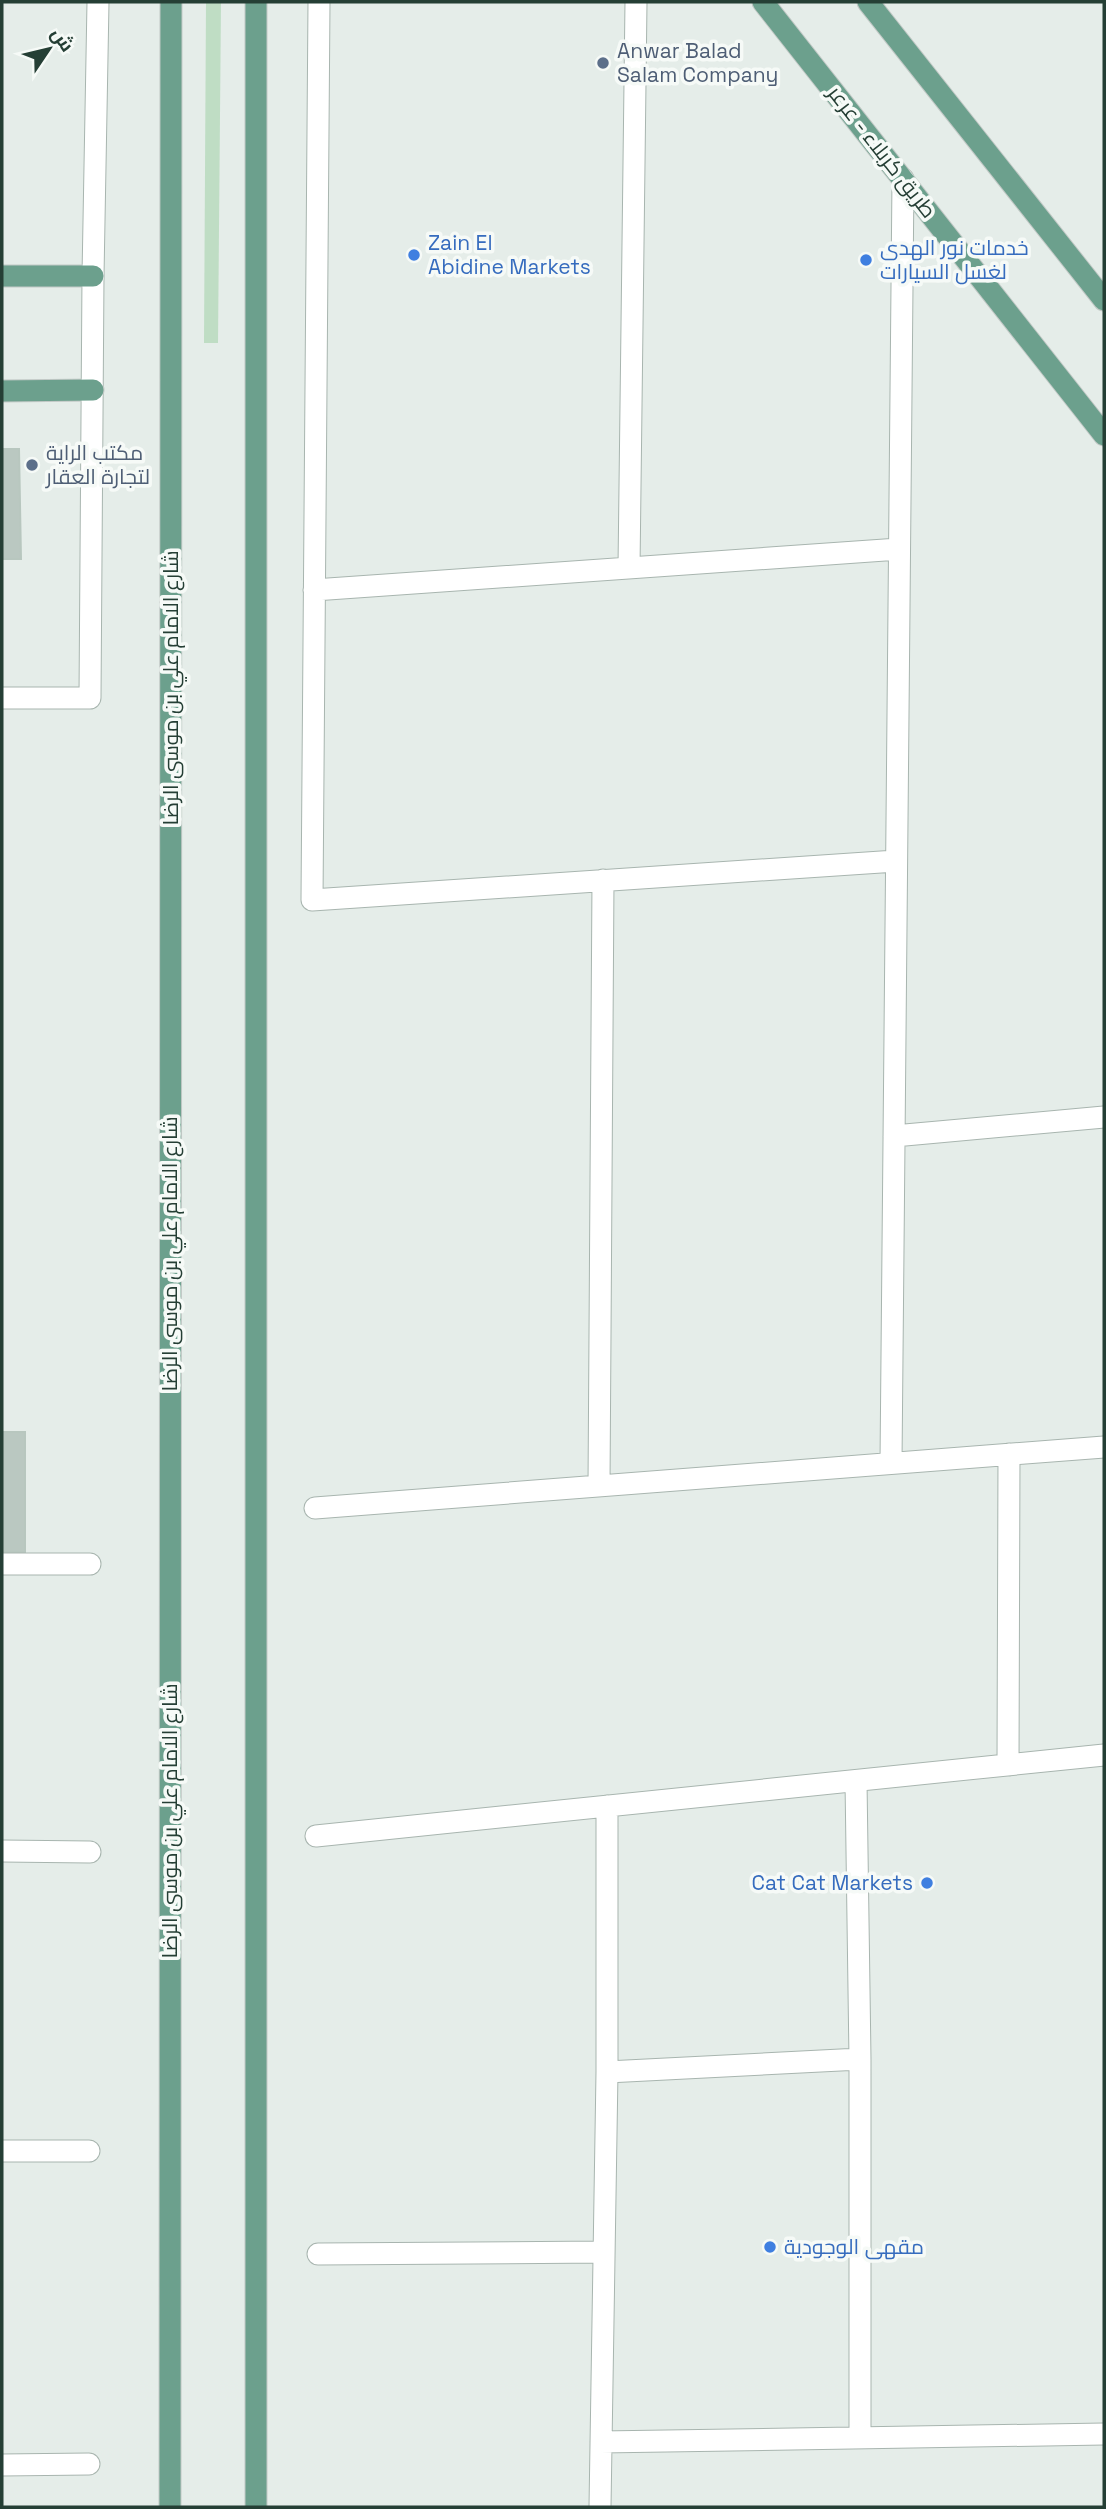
<svg xmlns="http://www.w3.org/2000/svg" width="1106" height="2509" viewBox="0 0 1106 2509" font-family="'Space Grotesk',Cairo,sans-serif">
<style>
.green{fill:#bfddc4}
.building{fill:#bac8c1;stroke:#b8c7bf;stroke-width:2}
.lines{fill:none;stroke-linecap:round;stroke-linejoin:round}
.minor-casing{stroke:#a8b5af;stroke-width:23}
.major-casing{stroke:#c2c9c6;stroke-width:23}
.minor{stroke:#fff;stroke-width:21}
.major{stroke:#6ca08d;stroke-width:21}
.service-dot{fill:#5c6f8a;stroke:#f6faf7;stroke-width:2.5}
.shop-dot{fill:#3f7fe0;stroke:#f6faf7;stroke-width:2.5}
.labels{text-anchor:middle;stroke-width:7;stroke-linejoin:round;paint-order:stroke}
.service-label{font-size:21px;fill:#4e5e75;stroke:#f6faf7;text-anchor:start}
.street-label{font-size:21px;fill:#253f35;stroke:#f6faf7}
.shop-label{font-size:21px;fill:#366cbe;stroke:#f6faf7;text-anchor:start}
</style>
<rect width="100%" height="100%" fill="#e5ede9"/>
<!-- green -->
<path class="green" d="M206,2H221L218,343H204Z"/>
<!-- building -->
<path class="building" d="M2,449H19L21,559H2Z
M2,1432H25V1552H2Z"/>
<g class="lines">
<defs>
<path id="minor" d="M319,2L312,900L896,861
M629,568L636,2
M314,590L899,549
M2,698H90L93,276L98,2
M894,1136L1104,1117
M891,1463L903,179
M599,1486L603,880
M315,1508L1104,1447
M2,1564H90
M1008,1765L1009,1454
M856,1781L860,2059V2438
M316,1836L1104,1755
M2,1851L90,1852
M607,2072L860,2059
M2,2151H89
M318,2254L604,2252
M601,2442L1104,2434
M2,2465L89,2464
M600,2507L607,2072V1806"/>
<path id="major" d="M256,2V2507
M763,2L1104,435
M868,2L1104,300
M2,276H93
M2,391L93,390
M170,2507L171,2"/>
</defs>
<!-- minor casing -->
<use href="#minor" class="minor-casing"/>
<!-- major casing -->
<use href="#major" class="major-casing"/>
<!-- minor -->
<use href="#minor" class="minor"/>
<!-- major -->
<use href="#major" class="major"/>
</g>
<!-- markers -->
<g class="service-dot">
<circle cx="603" cy="63" r="7"/>
<circle cx="32" cy="465" r="7"/>
</g>
<g class="shop-dot">
<circle cx="414" cy="255" r="7"/>
<circle cx="866" cy="260" r="7"/>
<circle cx="927" cy="1883" r="7"/>
<circle cx="770" cy="2247" r="7"/>
</g>
<g class="labels">
<!-- service labels -->
<g class="service-label">
<text x="617" y="58">Anwar Balad<tspan x="617" dy="24">Salam Company</tspan></text>
<text x="46" y="460">مكتب الراية<tspan x="46" dy="24">لتجارة العقار</tspan></text>
</g>
<!-- street labels -->
<g class="street-label">
<text transform="translate(882 152) rotate(52)" y="7">طريق كربلاء - عرعر</text>
<text transform="translate(171 688) rotate(-90)" y="7">شارع الامام علي بن موسى الرضا</text>
<text transform="translate(170 1254) rotate(-90)" y="7">شارع الامام علي بن موسى الرضا</text>
<text transform="translate(170 1821) rotate(-90)" y="7">شارع الامام علي بن موسى الرضا</text>
</g>
<!-- shop labels -->
<g class="shop-label">
<text x="428" y="250">Zain El<tspan x="428" dy="24">Abidine Markets</tspan></text>
<text x="880" y="255">خدمات نور الهدى<tspan x="880" dy="24">لغسل السيارات</tspan></text>
<text x="913" y="1890" text-anchor="end">Cat Cat Markets</text>
<text x="784" y="2254">مقهى الوجودية</text>
</g>
</g>
<!-- border -->
<rect width="1106" height="2509" fill="none" stroke="#253f35" stroke-width="7"/>
<!-- north arrow -->
<g transform="translate(49 49) rotate(55)" stroke="#f6faf7" stroke-width="5" paint-order="stroke">
<path d="M0-5L12 26L0 18L-12 26Z" fill="#253f35"/>
<text y="-10" font-size="19" font-weight="bold" text-anchor="middle" fill="#253f35">ش</text>
</g>
</svg>
